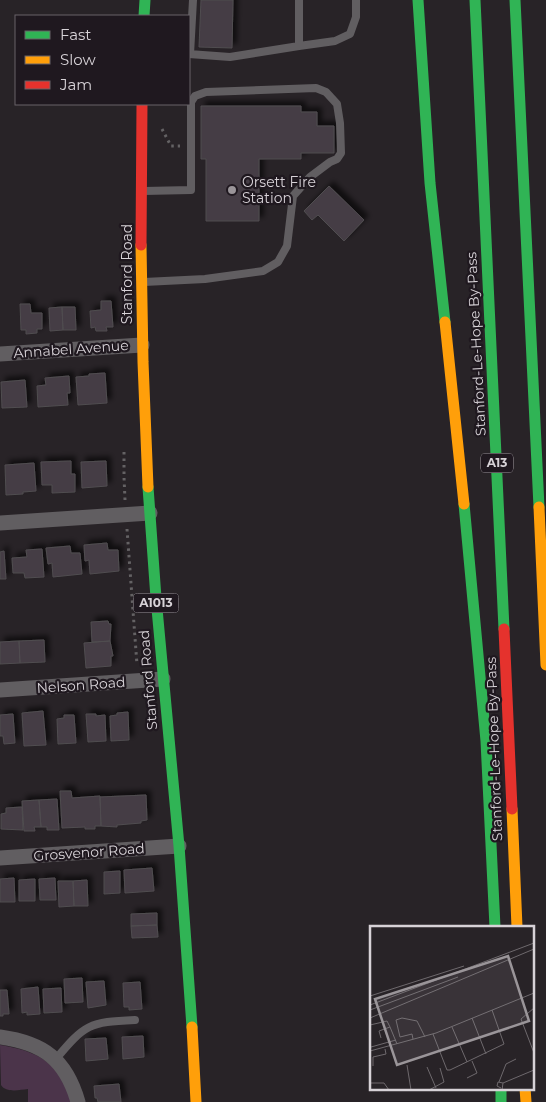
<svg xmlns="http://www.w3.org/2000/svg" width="546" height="1102" viewBox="0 0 546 1102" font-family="Montserrat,sans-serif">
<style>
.green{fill:#4b344a}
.building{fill:#443c44;stroke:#504d50;filter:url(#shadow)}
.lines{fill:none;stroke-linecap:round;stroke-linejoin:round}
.path{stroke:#646264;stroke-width:3;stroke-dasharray:2.5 4;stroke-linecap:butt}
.lane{stroke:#615e61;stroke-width:8}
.street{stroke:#615e61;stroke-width:15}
.fast{stroke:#30b455;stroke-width:11}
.slow{stroke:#ff9f0a;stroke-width:11}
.jam{stroke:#e5322d;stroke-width:11}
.poi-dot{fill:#9a9599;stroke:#1f181f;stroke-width:2}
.labels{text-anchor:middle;stroke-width:4.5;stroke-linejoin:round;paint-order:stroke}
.shield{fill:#1f181f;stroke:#a09aa0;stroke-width:1}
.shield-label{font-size:12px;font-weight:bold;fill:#d7d2d7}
.poi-label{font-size:14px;fill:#d7d2d7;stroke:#1f181f;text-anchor:start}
.street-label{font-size:14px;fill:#d7d2d7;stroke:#1f181f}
.inset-road{fill:none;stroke:#6e696d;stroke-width:1}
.view{fill:#9a9599;fill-opacity:0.15;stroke:#9a9599;stroke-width:2.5}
.inset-edge{fill:none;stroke:#d7d2d7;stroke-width:2.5}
</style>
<defs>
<filter id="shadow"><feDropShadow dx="4.5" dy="-4.5" stdDeviation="2.5" flood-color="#0009"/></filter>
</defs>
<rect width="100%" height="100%" fill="#282327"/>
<!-- green -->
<path class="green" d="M0,1045C25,1049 49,1056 63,1080C67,1086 69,1095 72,1102H28V1089C19,1090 6,1093 1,1085Z"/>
<!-- building -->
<path class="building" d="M201,0H233L232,48L199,47Z
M201,106H301V112H317V126H334V153H301V159H259V221H206V159H201Z
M329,186L364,220L344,241L318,215L312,220L304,211Z
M101,301H111L113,327H106L107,331H96L95,327L91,328L90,311L101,310Z
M20,304H30L31,313H42V329H37V333L26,334V330H21Z
M62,307L63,330L50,331L49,308Z
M62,307H75L76,330H63Z
M105,373L107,403L78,405L76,377L89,376V374Z
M69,376L70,393H67L68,405L38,407L37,386L46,385L45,378Z
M25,380L27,407L2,408L1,382Z
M71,461V474H75V492L52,493V485H42L41,462Z
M106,461L107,486L82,488L81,462Z
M34,463L36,491L23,492V494L6,495L5,465Z
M107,543L108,550H118L119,571L90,574L89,560L85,561L84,545Z
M70,546L71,553H80L82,574L53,577L52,563L48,564L46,548Z
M42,549L44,577L25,578L24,573H13L12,558L27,557L26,550Z
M4,551L6,579H0V552Z
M108,621L109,624H111L110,641L92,642L91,622Z
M44,640L45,662L20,663L19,641Z
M19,641L20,663L0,664V642Z
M110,641L113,656H111V666L86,668L84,643Z
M43,711L46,745L24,746L22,713Z
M128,712L129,740L111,741L110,716L117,715V713Z
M13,714L15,743L4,744L3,736H0V715Z
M86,714H96V716L105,715L106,741L88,742Z
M64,715H74L76,743L58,744L57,719L64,718Z
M60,791H71L72,798L100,796L101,826H95V829H85V827L62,828Z
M146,795L147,820L141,821V823L117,825V827L101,826L100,797Z
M57,799L59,830H47V827H41L39,800Z
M39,800L41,827H34L35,831H24L22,801Z
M22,807L23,830L1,829V814L6,813V808Z
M152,868L154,891L125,893L124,870Z
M120,871V893L104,894V872Z
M14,878L15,902H0V879Z
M55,878L56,900H40L39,879Z
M35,879V901H19V880Z
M87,880L88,906H74L73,881Z
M58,881H73L74,906L59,907Z
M157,913V925L131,926V914Z
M157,925L158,937L132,938L131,926Z
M82,978L83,1002L65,1003L64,979Z
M104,981L106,1005L88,1008L86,982Z
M140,982L142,1009L129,1010V1007H124L123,983Z
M38,987L40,1014L27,1015V1012L22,1013L21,989Z
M61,988L62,1012L44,1013L43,989Z
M0,990H7L9,1014H3V1016H0Z
M143,1036L144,1057L123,1059L122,1037Z
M106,1038L108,1059L86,1061L85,1039Z
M119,1084L121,1102H98L97,1098H95L94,1086Z"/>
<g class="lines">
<!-- path -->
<path class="path" d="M162,129L171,146H180
M124,452V477L125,500
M127,529L137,665"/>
<!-- lane -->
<path class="lane" d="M299,46L335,41L350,34L356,17V0
M189,54L230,57L299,46V0
M190,54L193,0
M144,191L191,190V102L195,96L206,92L316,88L326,92L337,104L340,123L341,153L337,159L330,162L310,177L293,196L287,246L278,262L263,271L205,279L144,282
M55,1060C85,1024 89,1022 135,1020"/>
<!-- street -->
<path class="street" d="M0,354L142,345
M0,523L150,513
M0,690L163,679
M0,858L179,846
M0,1037C44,1043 66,1060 78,1102"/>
<!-- fast -->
<path class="fast" d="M418,0L430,183L445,322
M475,0L504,629
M515,0L539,507
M144,16L145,0
M148,487L156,598L179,846L192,1027
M464,504L486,741L495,927
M501,1088V1102"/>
<!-- slow -->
<path class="slow" d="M141,245L143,362L148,487
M445,322L464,504
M539,507L546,665
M512,809L517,927
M192,1027L196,1102
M525,1088L526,1102"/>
<!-- jam -->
<path class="jam" d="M141,245L142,104
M504,629L512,809"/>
</g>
<!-- markers -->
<circle class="poi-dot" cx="232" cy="190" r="5"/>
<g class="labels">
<!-- shield labels -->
<g class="shield">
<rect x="481" y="453.5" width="32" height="19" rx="4"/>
<rect x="133.5" y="593.5" width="45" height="19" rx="4"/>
</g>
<g class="shield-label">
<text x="497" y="467">A13</text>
<text x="156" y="607">A1013</text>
</g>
<!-- poi labels -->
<g class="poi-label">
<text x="242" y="187">Orsett Fire<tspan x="242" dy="16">Station</tspan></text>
</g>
<!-- street labels -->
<g class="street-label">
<text transform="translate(127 274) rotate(-90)" y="5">Stanford Road</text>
<text transform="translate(476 344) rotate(-93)" y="5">Stanford-Le-Hope By-Pass</text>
<text transform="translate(71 349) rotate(-4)" y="5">Annabel Avenue</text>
<text transform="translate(148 680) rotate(-95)" y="5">Stanford Road</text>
<text transform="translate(81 685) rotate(-4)" y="5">Nelson Road</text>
<text transform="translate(494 749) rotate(-92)" y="5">Stanford-Le-Hope By-Pass</text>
<text transform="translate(89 852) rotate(-4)" y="5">Grosvenor Road</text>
</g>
</g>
<!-- overview -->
<g transform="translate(370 926)">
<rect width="164" height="164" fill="#282327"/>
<path class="inset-road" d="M0,70L94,40M0,79L164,17M164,82L151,93L164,127M0,84L88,51M0,92L164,23M102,92L116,128M0,99L17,95L20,101M82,101L97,136M63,108L77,144H80L134,118L122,84M11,112L9,105L20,101L27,118M43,113L42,108L30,111L26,94L32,92L47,95L55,111M1,121L26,114M0,125L66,107L164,67M37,139L41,164M3,140V131L16,128L15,123M57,141L66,162M97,152L107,147L102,135M129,156L136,138L146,133M0,157H14L19,164M133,157L164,144M131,162L127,160L128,156L133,157L132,164M59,164L74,156L70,142"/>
<path class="view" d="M138,30L159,95L27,139L5,73Z"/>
<rect width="164" height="164" class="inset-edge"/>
</g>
<!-- legend -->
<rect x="15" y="15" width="175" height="90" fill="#1f181f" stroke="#696269"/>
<rect x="25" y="31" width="25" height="8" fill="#30b455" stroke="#696269"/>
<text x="60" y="40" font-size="15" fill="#d7d2d7">Fast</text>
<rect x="25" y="56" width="25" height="8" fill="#ff9f0a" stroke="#696269"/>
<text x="60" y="65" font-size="15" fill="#d7d2d7">Slow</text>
<rect x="25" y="81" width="25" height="8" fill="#e5322d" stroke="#696269"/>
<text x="60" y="90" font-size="15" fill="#d7d2d7">Jam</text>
</svg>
